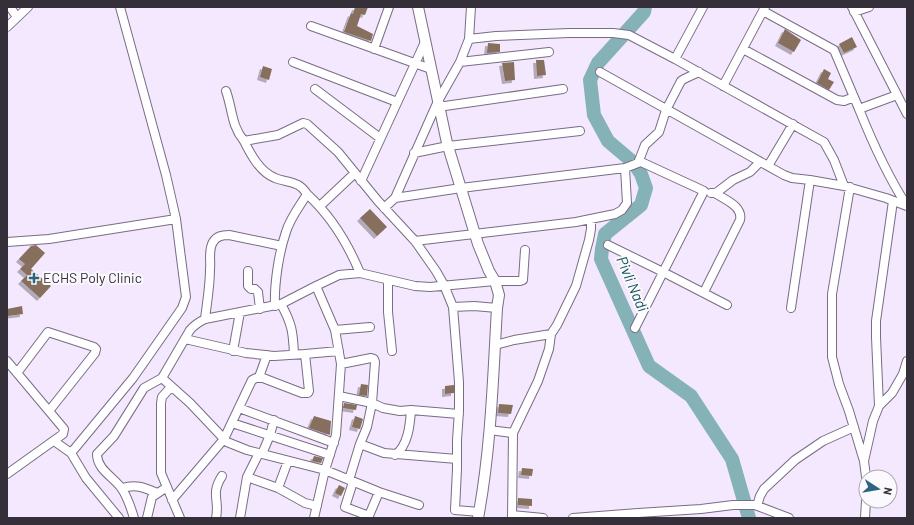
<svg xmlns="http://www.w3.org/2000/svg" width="914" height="525" viewBox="0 0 914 525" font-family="Barlow,sans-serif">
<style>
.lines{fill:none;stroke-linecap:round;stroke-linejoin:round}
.river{stroke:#85b2b7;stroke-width:14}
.building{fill:#866f5d;filter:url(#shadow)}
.minor-casing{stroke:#796c84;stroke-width:10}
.tertiary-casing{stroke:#796c84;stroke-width:12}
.minor{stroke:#fff;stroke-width:8}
.tertiary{stroke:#fff;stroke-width:10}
.poi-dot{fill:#2b647e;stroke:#fcf9fe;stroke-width:1.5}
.labels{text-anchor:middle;stroke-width:4;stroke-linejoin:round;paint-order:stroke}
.poi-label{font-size:14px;fill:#352f3a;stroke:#fcf9fe;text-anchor:start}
.water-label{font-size:15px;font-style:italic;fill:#115359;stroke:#fcf9fe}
</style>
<defs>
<filter id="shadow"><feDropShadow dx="-3" dy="3" stdDeviation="0" flood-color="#0004"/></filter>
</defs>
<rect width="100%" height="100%" fill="#f3e8fe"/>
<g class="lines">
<!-- river -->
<path class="river" d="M645,7L644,12L598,63L590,80L594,115L608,141L634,163L641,174L646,188L641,205L605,234L602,249L601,259L649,366L691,396L732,459L749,518"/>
</g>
<!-- building -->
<path class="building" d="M355,7H368L365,15L361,14L357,26L373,34L371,41L344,32L351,13L353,14Z
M785,29L801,40L794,52L778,43Z
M852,37L857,47L844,53L839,44Z
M488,43L500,44V52L487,53Z
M536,60H544L546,75L537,76Z
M514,62L515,80L505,81L502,63Z
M263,66L272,69L269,80L260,77Z
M824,69L831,73L828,79L834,82L829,90L817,83Z
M370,209L387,227L377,236L360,218Z
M36,245L45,253L31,269L51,286L40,298L21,281L27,275L20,269L25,264L19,259L31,246Z
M22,306L23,314L7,316V309Z
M361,384L368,385L367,396L359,395Z
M454,385V393L445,394V386Z
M344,403L357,405L356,410L343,408Z
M499,404L513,405L511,414L498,413Z
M314,416L331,421L330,435L309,428Z
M355,416L363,419L360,429L352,427Z
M314,456L323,458L321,463L312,461Z
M522,468L533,469L532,476L521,475Z
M339,485L345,488L341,496L335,493Z
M518,498L532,499V506L518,505Z"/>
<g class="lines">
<defs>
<path id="minor" d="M10,7L17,17
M852,7L907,114
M763,11L834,50L859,109
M854,12L869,7
M311,26L431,69
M7,27L28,7
M469,39L496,36L569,33H613L629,35L675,59L824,142L834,160L844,186L886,198L907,206
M374,49L389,7
M743,49L837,100L844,101L854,97
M675,59L703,7
M293,62L397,102
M460,62L549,52
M600,72L784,175L792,178L810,180L844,186
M723,86L765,7
M315,89L380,138
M226,91C233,111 231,125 244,141
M897,95L859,109C873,144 887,175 907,206
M438,107L563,89
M414,153L448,146L580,131
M768,166L793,124
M361,181L425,42
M850,187L832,294V357L839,384L849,411L864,461
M711,193H716L733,180L750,172L760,162
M395,198L461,188L625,168L638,163L645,145L659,132L666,110L681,81L684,79L699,72
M320,206L355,173
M384,208L395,198L438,101L460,62L469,39L471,7
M415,241L576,222L615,214L622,210L627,203L625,168
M7,242L49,239L176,219
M608,245L663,272L727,305
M248,271V286L251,289H255L258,292L260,309
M360,273C348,244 330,215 307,194C305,191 302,187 298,185C291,181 282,181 275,178C260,172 251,155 244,141L278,135L303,123L307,124L338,152L378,201L415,241L436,271L444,285L453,307L459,382V411L457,440V469L455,510L480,512
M388,280V312L392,351
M704,292L740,220C743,206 725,200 715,193
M281,304C292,324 293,332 294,354
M275,306C274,284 279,252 286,232C290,218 300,206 307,194
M453,307L474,306L497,308
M791,308L810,180
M205,319C207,302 210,286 210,269C211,260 208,250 213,242C217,236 222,235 229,235L282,246
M635,328L704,191L639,161
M335,330L370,327
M495,345L514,340L551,334
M233,351L240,312
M305,354L339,351
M7,361L64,429L63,434L7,474
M17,373L48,332L94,347L96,349L95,353L49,411
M259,377L267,355
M162,378L190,403L227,442L247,450L325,470L336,435L341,364L335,330L316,286L339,275L360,273L415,286L430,287L495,281H520L523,280L525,250
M171,387L162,397L161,403V473L180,518
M339,396L372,403L375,362L374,359L371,358L341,364
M879,406L876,337V321L893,201
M239,408L334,443
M232,423L330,455
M489,430L513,433L512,518
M513,433L538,381L549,349L551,334L557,325L576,286L589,240L591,229V219
M54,441L71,453
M259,453L247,477L278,488L305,503L317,506
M262,454L270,435L274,420
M395,455C408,446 410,425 411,410
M457,459L384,453L360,444L367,427L372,403L383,408L400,411L411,410L459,414
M866,477L864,461L873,421L879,406L892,393L903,374L907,361
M349,480L360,444
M353,482L345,507L369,516
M122,488C136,484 143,487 157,493
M278,488L288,461
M379,492L419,505
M172,500L224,439L252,380L256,378H263L302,393H308L309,391L305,354L274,356L246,353L185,339
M757,506L760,496L764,489L795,460L823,441L854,427
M512,515L543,518
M119,518L86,478L71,453L133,378L182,308L186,297L176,219L166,175L120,7
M134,518C131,508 128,498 122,489C114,477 97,470 97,454L114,436L144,388L162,378L190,330C195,324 199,322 205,319L281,304L316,286
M147,518L152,497L167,487
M216,518C220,499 210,495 222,476
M240,518L247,477
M314,518L325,470L379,492L368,518
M573,518L638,513L701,509L733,505H755L789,518
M865,518L866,501"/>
<path id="tertiary" d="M418,7L447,143L478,244L489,271L495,281L499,295L497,308C493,378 491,449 478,518"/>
</defs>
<!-- minor casing -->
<use href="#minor" class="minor-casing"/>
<!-- tertiary casing -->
<use href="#tertiary" class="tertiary-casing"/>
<!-- minor -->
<use href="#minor" class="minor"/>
<!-- tertiary -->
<use href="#tertiary" class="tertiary"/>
</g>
<!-- markers -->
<path class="poi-dot" d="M32 272h4v4h4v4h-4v4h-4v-4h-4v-4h4z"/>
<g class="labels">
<!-- poi labels -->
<g class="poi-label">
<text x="43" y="283">ECHS Poly Clinic</text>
</g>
<!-- water labels -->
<g class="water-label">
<text transform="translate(632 284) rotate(67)" y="5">Pivli Nadi</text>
</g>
</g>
<!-- border -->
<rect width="914" height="525" fill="none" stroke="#352f3a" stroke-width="16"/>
<!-- north arrow -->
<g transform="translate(878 489) rotate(102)"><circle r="19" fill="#fcf9fe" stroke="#aca8b0"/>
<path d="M0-3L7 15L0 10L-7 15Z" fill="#2b647e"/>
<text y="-6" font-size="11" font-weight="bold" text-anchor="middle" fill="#352f3a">N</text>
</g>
</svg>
